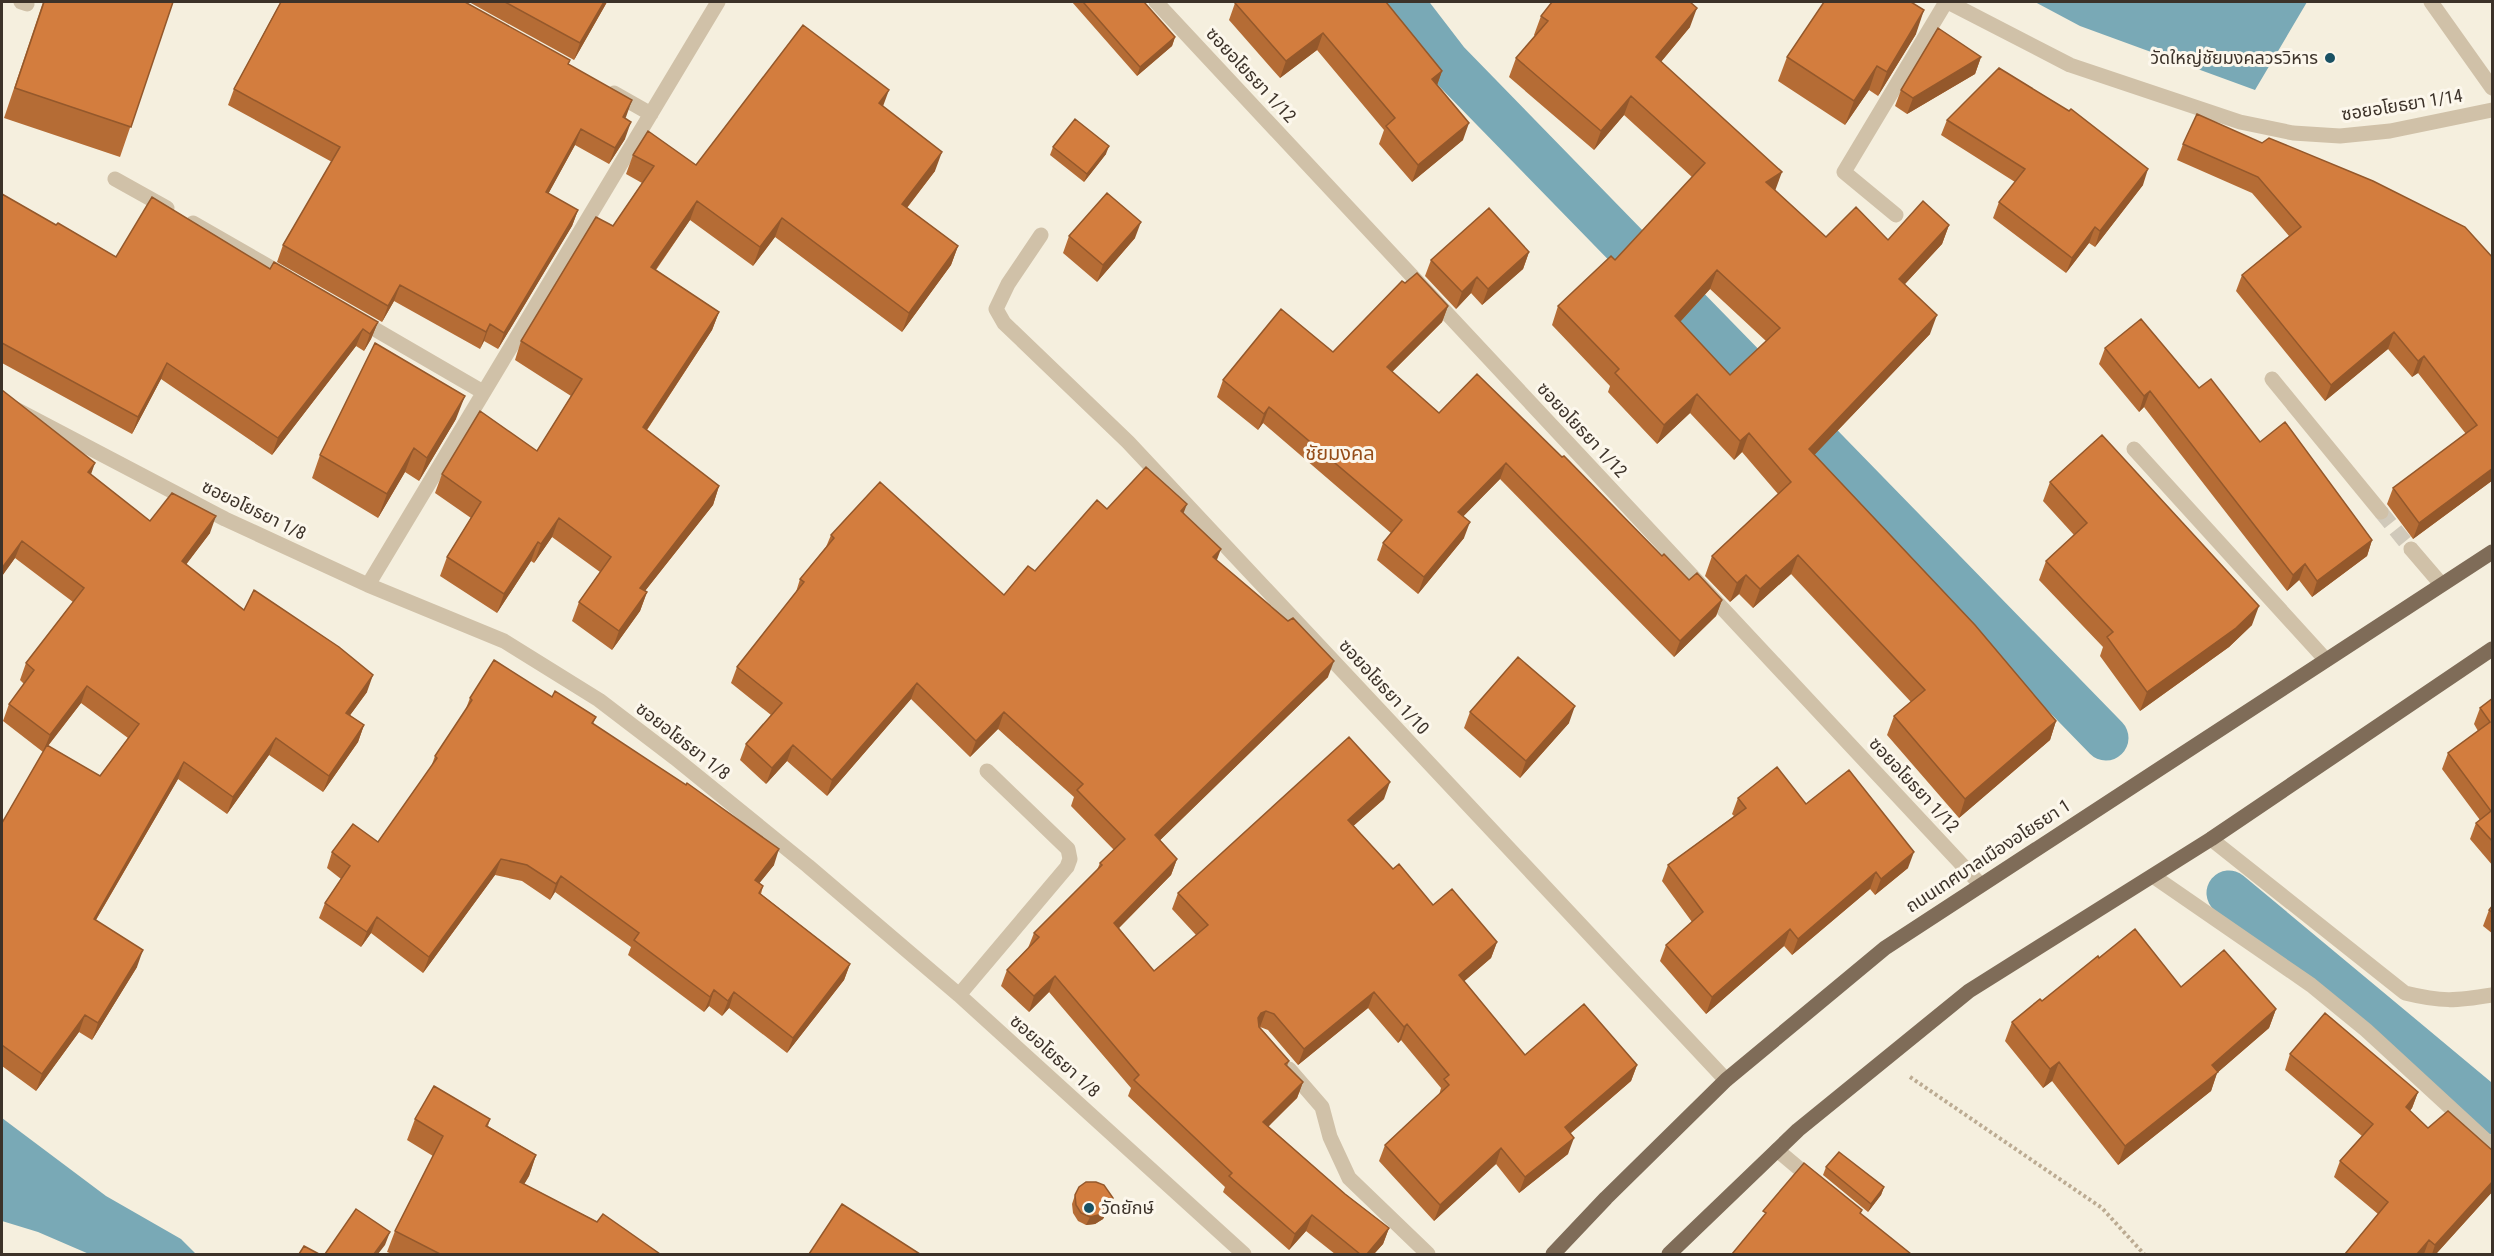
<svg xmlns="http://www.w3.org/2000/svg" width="2494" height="1256" viewBox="0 0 2494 1256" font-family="'Roboto Condensed','Noto Sans Thai',sans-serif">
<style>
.water{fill:#79a9b6}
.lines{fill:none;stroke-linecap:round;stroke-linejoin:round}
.canal{stroke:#79a9b6;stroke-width:45}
.minor-tunnel{stroke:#d0c9ba;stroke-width:15;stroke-dasharray:15 8;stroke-linecap:butt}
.path{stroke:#bcab92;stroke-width:4;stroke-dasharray:3 3;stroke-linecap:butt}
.minor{stroke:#d0c1a8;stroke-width:15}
.major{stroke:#7f6c58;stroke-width:15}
.wall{fill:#b56c35;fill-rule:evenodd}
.shaded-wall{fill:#94582b}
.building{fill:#d37d3e;stroke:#94582b;stroke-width:1.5;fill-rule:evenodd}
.poi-dot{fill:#195163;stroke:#fcf7ec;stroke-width:2}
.labels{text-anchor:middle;stroke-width:6;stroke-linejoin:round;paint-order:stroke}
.poi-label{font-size:18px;fill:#3c3229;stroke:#fcf7ec;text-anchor:end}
.street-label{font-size:18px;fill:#3c3229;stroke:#fcf7ec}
.neighbourhood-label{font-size:20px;fill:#954c18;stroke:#fcf7ec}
</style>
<rect width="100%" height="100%" fill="#f5efde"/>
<!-- water -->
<path class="water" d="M2035,2H2307L2255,90L2080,26Z
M2,1118L106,1196L181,1239L196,1254H89L38,1232L2,1221Z"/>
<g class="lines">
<!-- canal -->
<path class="canal" d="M1401,2L1447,62L2106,738
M2229,893L2492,1112"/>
<!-- minor-tunnel -->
<path class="minor-tunnel" d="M2381,512L2411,549"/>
<!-- path -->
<path class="path" d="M1910,1077L2102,1208L2144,1254"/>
<!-- minor -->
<path class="minor" d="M21,2L27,4
M1156,2L1980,884
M1948,2L2070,65L2240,122L2293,133L2340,136L2390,131L2492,110
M2431,2L2492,88
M614,93L651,114
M115,179L167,208
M1896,215L1844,172L1946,2
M193,223L287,277
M1041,235L1008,284L996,309L1004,323L1128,442L1726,1080
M359,320L483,392
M2272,379L2381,512
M2,402L225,519L368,585L504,641L599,700L675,758L808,866L959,995L1244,1254
M2134,449L2326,660
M2411,549L2441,584
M368,585L718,2
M2211,839L2405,993C2442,1002 2455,1001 2492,995
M2153,876L2311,985L2366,1030L2492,1146
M959,995L1067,867L1070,859L1068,849L987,771
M1289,1069L1322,1107L1330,1137L1349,1178L1428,1254
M1777,1150L1814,1181"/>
<!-- major -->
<path class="major" d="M1553,1254L1606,1198L1726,1080L1885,948L2492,552
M1669,1254L1798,1130L1969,991L2211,839L2492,649"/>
</g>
<!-- wall -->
<path class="wall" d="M43,2H173L120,157L4,118Z
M277,2H465L568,65L625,118V139L609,164L575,145L548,194L578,210L572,226L498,349L484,341L480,349L394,301L382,322L277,262L283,245L332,162L228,105L234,89L280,3Z
M469,2H607L574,60Z
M1072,2H1144L1175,37L1172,46L1137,76Z
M1235,3L1442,71L1437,85L1463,140L1412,182L1379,144L1384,130L1317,50L1280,78L1229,20Z
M1541,16L1690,27L1661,62L1775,190L1826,237L1888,240L1949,225L1942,244L1904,285L1930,334L1814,455L2056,721L2050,740L1959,818L1887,735L1894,716L1911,702L1791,574L1753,608L1739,594L1730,602L1705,576L1712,556L1778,494L1742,452L1734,460L1690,413L1657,444L1608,392L1610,386L1552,325L1558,306L1615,260L1692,177L1624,115L1594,150L1509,77L1516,58L1535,36L1534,35ZM1710,289L1766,341L1730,375L1680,322Z
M1916,34L1878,96L1869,90L1845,125L1778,81L1787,57Z
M1981,57L1975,74L1907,114L1895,106L1901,90Z
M883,107L935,171L907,208L958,246L951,265L902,332L775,237L753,266L690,220L656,270L719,312L712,330L647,430L719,486L713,505L645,591L647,592L640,611L612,650L572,621L579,602L600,572L552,537L534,563L531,561L497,613L440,576L447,557L471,518L435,493L442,474L537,451L571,396L515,360L521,341L613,226L642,183L626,174L633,155L696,165Z
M1947,120L2143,185L2095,247L2089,243L2066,273L1993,218L1999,202L2015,182L1941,135Z
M2183,144L2493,258V480L2413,539L2387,504L2393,488L2466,434L2418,373L2412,377L2388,349L2325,401L2236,291L2242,275L2289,236L2252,193L2177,160Z
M1053,147L1106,154L1084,182L1050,155Z
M2,194L56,225L116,257L270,269L378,322L371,339L364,351L356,346L272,455L161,379L132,434L2,363Z
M1069,236L1135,238L1097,282L1063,253Z
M1529,252L1523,269L1482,305L1471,293L1456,309L1425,276L1431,260Z
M1405,283L1448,306L1442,322L1392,372L1439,413L1662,556L1689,580L1722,600L1716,616L1674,657L1500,479L1463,516L1464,538L1418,594L1377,560L1383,543L1391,533L1263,423L1258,430L1217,397L1223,380L1333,352Z
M2105,348L2199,388L2372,540L2367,556L2312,597L2299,580L2287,591L2144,407L2139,412L2099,364Z
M2,390L91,475L150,521L210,533L186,564L244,610L367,692L350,715L364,725L358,742L323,792L269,755L227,814L178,779L96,920L137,967L92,1040L79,1032L36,1091L2,1066V823L43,752L3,721L9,704L24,684L20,680L26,663L73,602L15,558L2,576ZM81,703L128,738L100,776L48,746Z
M456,419L419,481L405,472L378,518L312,478L320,455Z
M2050,482L2252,625L2229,647L2140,711L2100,656L2103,647L2039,580L2046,561L2074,535L2043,501Z
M1107,509L1184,513L1217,561L1328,677L1160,840L1177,859L1171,875L1119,928L1154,971L1196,935L1172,909L1178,893L1384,799L1353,826L1393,869L1433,905L1497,942L1491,958L1464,981L1525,1055L1637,1065L1631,1081L1571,1133L1568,1154L1519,1193L1496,1164L1434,1221L1379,1161L1385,1145L1439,1095L1441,1088L1401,1040L1398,1043L1368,1008L1298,1065L1268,1030L1260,1027L1289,1061L1287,1066L1303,1082L1297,1098L1268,1126L1345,1194L1389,1228L1383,1244L1374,1254H1335L1306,1231L1289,1250L1223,1192L1225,1187L1128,1096L1131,1088L1049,992L1029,1012L1001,986L1007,970L1028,948L1034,933L1097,870L1100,863L1114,850L1071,806L1074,797L998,729L970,757L911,699L827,796L787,761L766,784L740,760L746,744L771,715L731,683L737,667L796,592L800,579L826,547L831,535L1004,595L1035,571Z
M552,697L596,717L593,724L774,865L759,883L763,886L761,894L850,964L844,980L787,1053L729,1008L722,1016L709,1006L704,1012L628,955L631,947L555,892L550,900L522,881L495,875L423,973L371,933L361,947L319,918L325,903L341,879L327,868L332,852L378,842L431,767L435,756L465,711L470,698Z
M2493,698V866L2470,839L2476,823L2480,820L2442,769L2448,753L2478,731L2474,724L2480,708Z
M1470,712L1569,723L1520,778L1464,728Z
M1738,798L1806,804L1908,868L1875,895L1870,889L1792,955L1784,946L1706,1014L1660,961L1666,945L1692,922L1662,881L1668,865L1734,816L1732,814Z
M2493,905V934L2483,926L2489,910Z
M2099,958L2181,987L2276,1009L2269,1028L2217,1073L2211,1091L2118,1165L2052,1081L2043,1088L2005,1041L2012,1022L2042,1001Z
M2290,1054L2418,1092L2412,1108L2410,1111L2428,1128L2493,1151V1191L2436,1254H2345L2378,1214L2334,1177L2340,1161L2362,1136L2285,1070Z
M415,1119H490L488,1126L536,1155L529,1176L524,1184L660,1254H392L387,1252L395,1231L433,1156L407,1140Z
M1826,1167L1884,1187L1881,1195L1868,1212L1823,1175Z
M1075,1195L1113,1198L1110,1206L1103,1219L1095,1224L1086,1225L1078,1221L1073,1213L1072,1204Z"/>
<!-- shaded-wall -->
<path class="shaded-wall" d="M604,2H607L574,60L580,43Z
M1697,8L1690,27L1649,76L1656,57Z
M1924,10L1916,34L1878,96L1887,72Z
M1323,33L1317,50L1280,78L1286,61Z
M1175,37L1172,46L1137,76L1140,67Z
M1981,57L1975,74L1907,114L1913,98Z
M1877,66L1869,90L1845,125L1854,101Z
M1442,71L1436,88L1432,79Z
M889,90L882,109L879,103Z
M1631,96L1624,115L1594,150L1601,131Z
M632,100L626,117L617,133L623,117Z
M631,122L625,139L609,164L615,148Z
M1469,123L1463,140L1412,182L1418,165Z
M581,129L575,145L540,209L546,192Z
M1109,146L1106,154L1084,182L1087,174Z
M942,152L935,171L895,223L902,204Z
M2148,169L2143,185L2095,247L2100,231Z
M1782,172L1775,191L1766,182Z
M697,201L690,220L644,286L651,267Z
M578,210L572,226L498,349L504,333Z
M782,218L775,237L753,266L760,247Z
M1141,222L1135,238L1097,282L1103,265Z
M1949,225L1942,244L1892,298L1899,279Z
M2095,227L2089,243L2066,273L2072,258Z
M958,246L951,265L902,332L909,313Z
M1529,252L1523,269L1482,305L1488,289Z
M1717,270L1710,289L1668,335L1675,316Z
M1477,277L1471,293L1456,309L1462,292Z
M400,285L394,301L382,322L388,306Z
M1448,306L1442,322L1381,383L1387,367Z
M719,312L712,330L636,446L643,427Z
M1937,315L1930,334L1802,468L1809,449Z
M378,322L371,339L364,351L370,334Z
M490,324L484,341L480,349L486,332Z
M363,329L356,346L272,455L278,438Z
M2394,332L2388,349L2325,401L2331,385Z
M2424,356L2418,373L2412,377L2418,361Z
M167,363L161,379L132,434L138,417Z
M2150,391L2144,407L2139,412L2144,396Z
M1697,394L1690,413L1657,444L1664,425Z
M465,396L456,419L419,481L427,458Z
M1269,407L1263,423L1258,430L1264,414Z
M1749,433L1742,452L1734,460L1740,441Z
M414,448L405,472L378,518L387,494Z
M95,463L89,480L88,472Z
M1506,463L1500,479L1452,528L1458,512Z
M2493,468V480L2413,539L2419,523Z
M719,486L713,505L633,606L640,588Z
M1187,504L1181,520V511Z
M216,516L210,533L176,578L182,561Z
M559,518L552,537L534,563L541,544Z
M1470,522L1464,538L1418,594L1424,577Z
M2372,540L2367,556L2312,597L2317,581Z
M22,541L15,558L2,576V568Z
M538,542L531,561L497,613L504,594Z
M1221,549L1215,565L1213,557Z
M1798,555L1791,574L1753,608L1760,589Z
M2305,564L2299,580L2287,591L2293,575Z
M1746,575L1739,594L1730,602L1737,583Z
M647,592L640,611L612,650L619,631Z
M1722,600L1716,616L1674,657L1680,641Z
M2259,606L2252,625L2229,647L2140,711L2147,692Z
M1334,661L1328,677L1149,851L1155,835Z
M373,675L367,692L340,729L346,713Z
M917,683L911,699L827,796L832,780Z
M87,686L81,703L43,752L50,735Z
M1575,706L1569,723L1520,778L1526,761Z
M1004,712L998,729L970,757L976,741Z
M2056,721L2050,740L1959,818L1965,799Z
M364,725L358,742L323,792L329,776Z
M276,738L269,755L227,814L233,797Z
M793,745L787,761L766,784L772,768Z
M184,762L178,779L87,935L94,919Z
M1390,782L1384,799L1342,836L1348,820Z
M779,849L774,865L749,896L755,880Z
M1914,852L1908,868L1875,895L1881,879Z
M501,859L495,875L423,973L429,957Z
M1177,859L1171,875L1108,939L1114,923Z
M1876,872L1870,889L1792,955L1798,939Z
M561,876L555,892L550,900L556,884Z
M377,917L371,933L361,947L367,932Z
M1790,929L1784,946L1706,1014L1712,997Z
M1497,942L1491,958L1453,991L1459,975Z
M143,950L137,967L92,1040L98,1023Z
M850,964L844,980L787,1053L793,1038Z
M1055,976L1049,992L1029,1012L1034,996Z
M714,990L709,1006L704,1012L710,997Z
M734,992L729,1008L722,1016L728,1001Z
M1374,992L1368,1008L1298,1065L1304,1049Z
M2276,1009L2269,1028L2217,1073L2211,1091L2118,1165L2125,1146L2212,1065Z
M1266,1011L1260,1027L1258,1018L1261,1013Z
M85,1015L79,1032L36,1091L42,1074Z
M1407,1024L1401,1040L1398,1043L1404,1027Z
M2059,1062L2052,1081L2043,1088L2050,1069Z
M1637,1065L1631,1081L1559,1143L1565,1127Z
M1303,1082L1297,1098L1257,1138L1263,1122Z
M2418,1092L2412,1108L2400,1123L2406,1107Z
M1574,1138L1568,1154L1519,1193L1525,1177Z
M1501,1148L1496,1164L1434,1221L1440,1205Z
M536,1155L529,1176L513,1203L520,1182Z
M2493,1181V1191L2436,1254H2432L2435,1245Z
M1884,1187L1881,1195L1868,1212L1871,1204Z
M1113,1198L1110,1206L1103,1219L1095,1224L1086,1225L1090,1217Z
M1312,1215L1306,1231L1289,1250L1295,1234Z
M1389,1228L1383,1244L1374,1254H1367Z
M390,1232L385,1245L378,1254H374Z
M2429,1240L2424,1254H2417Z"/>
<!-- building -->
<path class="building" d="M44,2H173L131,127L15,88Z
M281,2H465L570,60L568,64L632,100L623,117L631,122L615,148L581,129L546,192L578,210L504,333L490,324L486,332L400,285L388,306L283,245L340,147L234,89Z
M505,2H604L580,43Z
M1083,2H1144L1175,37L1140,67Z
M1237,2H1386L1442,71L1432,79L1469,123L1418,165L1386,126L1395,118L1323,33L1286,61L1235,3Z
M1552,2H1690L1697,8L1656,57L1782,172L1766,182L1826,237L1856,207L1888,240L1923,201L1949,225L1899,279L1937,315L1809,449L1975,625L2056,721L1965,799L1894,716L1925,690L1798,555L1760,589L1746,575L1737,583L1712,556L1791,482L1749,433L1740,441L1697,394L1664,425L1615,373L1619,369L1558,306L1611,256L1615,260L1705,163L1631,96L1601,131L1516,58L1548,21L1541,16ZM1717,270L1780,328L1730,375L1675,316Z
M1824,2H1911L1924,10L1887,72L1877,66L1854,101L1787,57Z
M803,25L889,90L879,103L942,152L902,204L958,246L909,313L782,218L760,247L697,201L651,267L719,312L643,427L719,486L640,588L647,592L619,631L579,602L611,557L559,518L541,544L538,542L504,594L447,557L481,502L442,474L480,411L537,451L582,379L521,341L596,217L613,226L654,166L633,155L648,131L696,165Z
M1938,28L1981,57L1913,98L1901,90Z
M1999,68L2069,111L2071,109L2148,169L2100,231L2095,227L2072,258L1999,202L2025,169L1947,120Z
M2197,114L2262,143L2269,138L2373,181L2465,227L2493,258V468L2419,523L2393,488L2477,425L2424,356L2418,361L2394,332L2331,385L2242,275L2301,227L2258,177L2183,144Z
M1075,119L1109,146L1087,174L1053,147Z
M1107,193L1141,222L1103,265L1069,236Z
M2,194L56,225L58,223L116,257L152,197L270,269L274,262L378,322L370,334L363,329L278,438L167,363L138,417L2,343Z
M1489,208L1529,252L1488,289L1477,277L1462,292L1431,260Z
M1417,273L1448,306L1387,367L1439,413L1477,374L1562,457L1564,456L1662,556L1664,554L1689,580L1697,573L1722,600L1680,641L1506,463L1458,512L1470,522L1424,577L1383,543L1402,520L1269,407L1264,414L1223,380L1281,309L1333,352L1402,281L1405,283Z
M2141,319L2199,388L2211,379L2260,442L2285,422L2372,540L2317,581L2305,564L2293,575L2150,391L2144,396L2105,348Z
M375,343L465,396L427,458L414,448L387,494L320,455Z
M2,390L95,463L88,472L150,521L172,493L216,516L182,561L244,610L254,590L339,647L373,675L346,713L364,725L329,776L276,738L233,797L184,762L94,919L143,950L98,1023L85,1015L42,1074L2,1045V823L47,745L100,776L139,724L87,686L50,735L9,704L34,670L26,663L84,588L22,541L2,568Z
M2102,435L2259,606L2236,628L2147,692L2107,637L2113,632L2046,561L2087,523L2050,482Z
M1146,467L1187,504L1181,511L1221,549L1213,557L1288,621L1293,618L1334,661L1155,835L1177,859L1114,923L1154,971L1208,925L1178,893L1349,737L1390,782L1348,820L1393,869L1399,864L1433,905L1452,889L1497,942L1459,975L1525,1055L1584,1004L1637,1065L1565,1127L1574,1138L1525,1177L1501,1148L1440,1205L1385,1145L1449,1085L1444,1079L1449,1075L1407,1024L1404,1027L1374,992L1304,1049L1274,1014L1266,1011L1261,1013L1258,1018L1259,1027L1289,1061L1285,1064L1303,1082L1263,1122L1345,1194L1389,1228L1367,1254H1360L1312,1215L1295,1234L1229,1176L1232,1173L1134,1080L1139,1075L1055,976L1034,996L1007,970L1039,937L1034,933L1102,865L1100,863L1125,839L1077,790L1083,784L1004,712L976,741L917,683L832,780L793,745L772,768L746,744L782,703L737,667L804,582L800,579L834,538L831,535L880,482L1004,595L1028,566L1035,571L1097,500L1107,509Z
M1518,657L1575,706L1526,761L1470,712Z
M494,660L552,697L555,691L596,717L592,723L686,785L687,783L779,849L755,880L763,886L759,893L850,964L793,1038L734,992L728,1001L714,990L710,997L634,940L639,933L561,876L556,884L527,865L501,859L429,957L377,917L367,932L325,903L350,866L332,852L353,824L378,842L437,758L435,756L472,700L470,698Z
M2493,698V842L2476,823L2491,811L2448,753L2490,722L2480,708Z
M1777,767L1806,804L1849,770L1914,852L1881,879L1876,872L1798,939L1790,929L1712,997L1666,945L1703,912L1668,865L1746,808L1738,798Z
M2493,905V913L2489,910Z
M2135,929L2181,987L2224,950L2276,1009L2212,1065L2218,1072L2125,1146L2059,1062L2050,1069L2012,1022L2040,999L2042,1001L2098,956L2099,958Z
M2325,1013L2418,1092L2406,1107L2428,1128L2448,1111L2493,1151V1181L2435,1245L2429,1240L2417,1254H2345L2388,1202L2340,1161L2373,1124L2290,1054Z
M434,1086L490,1119L486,1126L536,1155L520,1182L597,1222L603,1214L660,1254H440L395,1231L443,1136L415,1119Z
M1839,1152L1884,1187L1871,1204L1826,1167Z
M1804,1163L1862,1210L1860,1213L1911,1254H1732L1766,1213L1763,1211Z
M1086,1182H1096L1104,1185L1113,1198L1106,1210L1098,1215L1090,1217L1081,1213L1076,1205L1075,1195L1079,1187Z
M842,1204L920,1254H809Z
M356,1209L390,1232L374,1254H325Z
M304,1246L319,1254H299Z"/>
<!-- markers -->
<g class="poi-dot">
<circle cx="2330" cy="58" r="6"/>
<circle cx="1089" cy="1208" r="6"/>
</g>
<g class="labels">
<!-- poi labels -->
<g class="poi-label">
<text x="2318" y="64">วัดใหญ่ชัยมงคลวรวิหาร</text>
<text x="1101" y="1214" text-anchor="start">วัดยักษ์</text>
</g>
<!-- street labels -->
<g class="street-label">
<text transform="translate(1251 75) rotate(47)" y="6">ซอยอโยธยา 1/12</text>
<text transform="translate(2402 105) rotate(-9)" y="6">ซอยอโยธยา 1/14</text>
<text transform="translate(1582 430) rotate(47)" y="6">ซอยอโยธยา 1/12</text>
<text transform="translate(254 510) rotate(26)" y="6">ซอยอโยธยา 1/8</text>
<text transform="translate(1384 687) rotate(47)" y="6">ซอยอโยธยา 1/10</text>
<text transform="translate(683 741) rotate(38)" y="6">ซอยอโยธยา 1/8</text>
<text transform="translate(1914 785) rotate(47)" y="6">ซอยอโยธยา 1/12</text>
<text transform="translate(1988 856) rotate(-33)" y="6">ถนนเทศบาลเมืองอโยธยา 1</text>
<text transform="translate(1055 1056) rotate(42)" y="6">ซอยอโยธยา 1/8</text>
</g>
<!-- neighbourhood labels -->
<g class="neighbourhood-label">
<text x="1340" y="460">ชัยมงคล</text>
</g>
</g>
<!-- border -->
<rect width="2494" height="1256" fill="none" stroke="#3c3229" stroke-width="6"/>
</svg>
